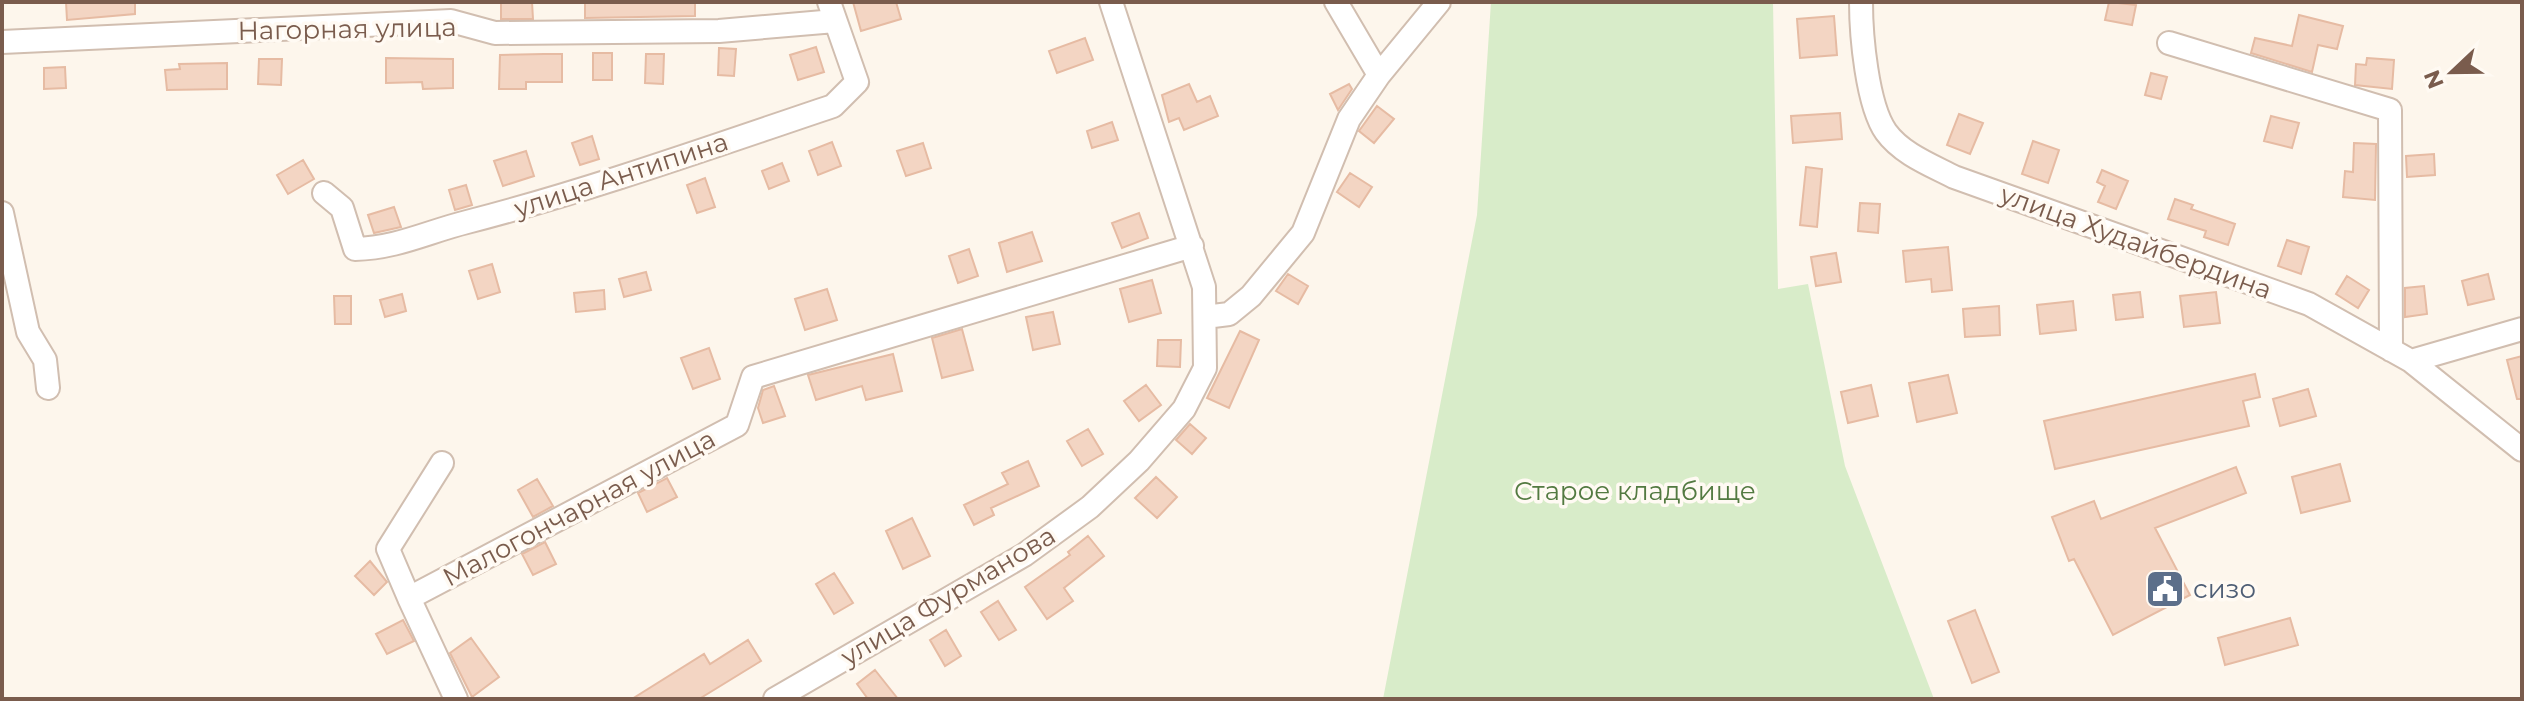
<svg xmlns="http://www.w3.org/2000/svg" width="2524" height="701" viewBox="0 0 2524 701" font-family="Montserrat,sans-serif">
<style>
.green{fill:#d8ecc9}
.building{fill:#f3d5c3;stroke:#e6bba3;stroke-width:2}
.lines{fill:none;stroke-linecap:round;stroke-linejoin:round}
.minor-casing{stroke:#d1beb0;stroke-width:26}
.minor{stroke:#fff;stroke-width:22}
.labels{text-anchor:middle;stroke-width:7;stroke-linejoin:round;paint-order:stroke}
.street-label{font-size:26px;fill:#7a5c4d;stroke:#fffaf3}
.park-label{font-size:26px;fill:#537a41;stroke:#fffaf3}
.service-label{font-size:26px;fill:#4e5e75;stroke:#fffaf3;text-anchor:start}
</style>
<rect width="100%" height="100%" fill="#fdf6ec"/>
<!-- green -->
<path class="green" d="M1491,2H1773L1778,289L1808,284L1845,466L1934,699H1383L1477,215Z"/>
<!-- building -->
<path class="building" d="M66,2H135V14L67,20Z
M501,2H532L533,19H501Z
M585,2H695V16L585,18Z
M853,2H896L901,19L861,31Z
M2109,2L2136,5L2132,25L2105,20Z
M2299,15L2343,26L2337,49L2318,45L2312,72L2251,53L2255,38L2292,46Z
M1834,16L1837,55L1800,58L1797,19Z
M1085,38L1093,60L1057,73L1049,51Z
M816,47L824,72L798,80L790,55Z
M719,48L736,49L734,76L718,75Z
M593,53H612V80H593Z
M544,54H562V82H526V89H499L500,55Z
M646,54H664L663,84L645,83Z
M386,58L453,59V88L423,89L422,82L386,83Z
M2367,58L2394,60L2392,89L2355,85L2356,64L2366,65Z
M259,59H282L281,85L258,84Z
M227,63V89L167,90L165,70L180,69L179,64Z
M65,67L66,88L44,89V68Z
M2151,73L2167,77L2161,99L2145,95Z
M1189,84L1197,102L1210,96L1218,116L1184,130L1179,118L1169,122L1162,95Z
M1349,84L1352,89L1338,110L1330,94Z
M1377,106L1394,119L1374,143L1359,131Z
M1840,113L1842,139L1793,143L1791,116Z
M1959,114L1983,123L1970,154L1947,145Z
M2271,116L2299,123L2292,148L2264,141Z
M1112,122L1118,140L1092,148L1087,131Z
M592,136L599,159L580,165L572,143Z
M2033,141L2059,150L2048,183L2022,174Z
M832,142L841,166L818,175L809,151Z
M923,143L931,168L906,176L897,151Z
M2354,143L2376,144L2375,200L2343,197L2345,171L2353,172Z
M526,151L534,176L503,186L494,161Z
M2434,154L2435,175L2407,177L2406,156Z
M303,160L314,179L288,194L277,175Z
M782,163L789,181L769,189L762,171Z
M1806,167L1822,169L1817,227L1800,225Z
M2102,170L2128,181L2116,209L2098,202L2105,186L2097,182Z
M1350,173L1372,187L1359,207L1337,192Z
M705,178L715,207L697,213L687,185Z
M466,185L472,205L455,210L449,190Z
M2175,199L2193,205L2191,209L2235,224L2228,245L2204,237L2206,231L2168,219Z
M1860,203L1880,204L1878,233L1858,231Z
M394,207L401,227L374,233L368,215Z
M1139,213L1148,238L1122,248L1112,223Z
M1032,232L1042,261L1007,272L999,243Z
M2287,240L2309,247L2301,274L2278,266Z
M1948,247L1952,290L1932,292L1931,279L1906,282L1903,251Z
M969,249L978,276L958,283L949,256Z
M1836,253L1841,282L1816,286L1811,257Z
M492,264L500,292L478,299L469,271Z
M646,272L651,290L624,297L619,279Z
M1288,274L1308,286L1298,304L1276,291Z
M2488,274L2494,299L2468,305L2462,281Z
M2347,276L2369,290L2358,308L2336,294Z
M1152,280L1161,313L1129,322L1120,289Z
M2424,286L2427,314L2405,317V288Z
M827,289L837,320L805,330L795,299Z
M604,290L605,309L576,312L574,293Z
M2140,292L2143,317L2116,320L2113,295Z
M2216,292L2220,323L2184,327L2180,296Z
M402,294L406,311L385,317L380,300Z
M334,296H351V324H335Z
M2073,301L2076,330L2040,334L2037,305Z
M1999,306L2000,335L1965,337L1963,309Z
M1053,312L1060,344L1033,350L1026,317Z
M962,329L973,370L942,378L932,338Z
M1240,331L1259,340L1229,408L1207,398Z
M1158,340H1181L1180,367L1157,366Z
M709,348L720,379L693,389L681,358Z
M893,354L902,391L866,400L862,386L816,400L808,375Z
M2522,356V399H2517L2507,360Z
M2255,374L2260,397L2243,401L2249,426L2055,469L2044,421Z
M1948,375L1957,413L1917,422L1909,383Z
M1146,385L1161,405L1139,421L1124,401Z
M1871,385L1878,416L1848,423L1841,392Z
M774,386L785,416L763,423L758,408L763,390Z
M2308,389L2316,416L2280,426L2273,399Z
M1190,424L1206,438L1192,454L1176,440Z
M1088,429L1103,454L1082,466L1067,441Z
M1028,461L1039,486L991,508L994,515L974,525L964,505L1008,484L1002,473Z
M2340,464L2350,501L2301,513L2292,477Z
M2236,467L2246,493L2155,528L2190,595L2113,635L2074,559L2069,561L2052,517L2094,501L2101,519Z
M1156,477L1177,497L1157,518L1135,498Z
M667,478L677,497L647,512L638,493Z
M537,479L553,506L533,517L518,490Z
M912,518L930,556L903,569L886,531Z
M1088,536L1104,556L1064,588L1073,601L1047,619L1025,587L1070,555L1068,552Z
M545,542L556,564L533,575L522,554Z
M370,561L387,582L374,595L355,576Z
M834,573L853,603L834,614L816,584Z
M998,601L1016,630L999,640L981,612Z
M1975,610L1999,672L1972,683L1948,621Z
M2290,618L2298,645L2225,665L2218,638Z
M403,620L414,641L387,654L376,634Z
M946,630L961,656L945,666L930,640Z
M471,638L499,677L472,697L450,653Z
M748,640L761,661L699,699H632L704,654L710,664Z
M875,670L898,699H868L857,684Z"/>
<g class="lines">
<defs>
<path id="minor" d="M1336,2L1379,75
M1861,2C1861,35 1867,105 1886,132C1902,154 1931,165 1954,177L2309,304L2411,361L2522,450
M2,42L451,21L495,33L719,31L835,21
M2169,43L2390,110L2391,350
M324,193L342,208L355,249C397,248 427,232 467,222C591,190 711,147 833,106L857,82L829,2
M2,213L28,332L45,360L48,388
M1205,317L1229,314L1251,296L1303,233L1349,119L1379,75L1439,2
M2411,361L2522,329
M409,598L388,549L442,463
M456,699L409,598L737,425L753,377L1192,246
M775,699L1024,555L1090,507L1139,461L1184,409L1205,368L1204,287L1111,2"/>
</defs>
<!-- minor casing -->
<use href="#minor" class="minor-casing"/>
<!-- minor -->
<use href="#minor" class="minor"/>
</g>
<!-- icons -->
<defs>
<symbol id="civic-square" viewBox="-11 -11 22 22"><rect x="-9" y="-9" width="18" height="18" rx="4" fill="#5c6f8a" stroke="#fffaf3"/><path d="M-.6-6.5H3V-4.5H.6V-3L4-1V1h2V6H-6V1h2V-1L-.6-3ZM-1.2 2.5V6h2.4V2.5Z" fill="#fff"/></symbol>
</defs>
<g fill-rule="evenodd">
<use href="#civic-square" x="2143" y="567" width="44" height="44"/>
</g>
<g class="labels">
<!-- street labels -->
<g class="street-label">
<text transform="translate(347 29) rotate(-1)" y="9">Нагорная улица</text>
<text transform="translate(621 175) rotate(-18)" y="9">улица Антипина</text>
<text transform="translate(2136 242) rotate(20)" y="9">улица Худайбердина</text>
<text transform="translate(579 508) rotate(-28)" y="9">Малогончарная улица</text>
<text transform="translate(948 596) rotate(-31)" y="9">улица Фурманова</text>
</g>
<!-- park labels -->
<g class="park-label">
<text x="1635" y="500">Старое кладбище</text>
</g>
<!-- service labels -->
<g class="service-label">
<text x="2193" y="598">сизо</text>
</g>
</g>
<!-- border -->
<rect width="2524" height="701" fill="none" stroke="#7a5c4d" stroke-width="8"/>
<!-- north arrow -->
<g transform="translate(2452 72) rotate(248)" stroke="#fffaf3" stroke-width="6" paint-order="stroke">
<path d="M0-6L14 30L0 20L-14 30Z" fill="#7a5c4d"/>
<text y="-12" font-size="22" font-weight="bold" text-anchor="middle" fill="#7a5c4d">N</text>
</g>
</svg>
